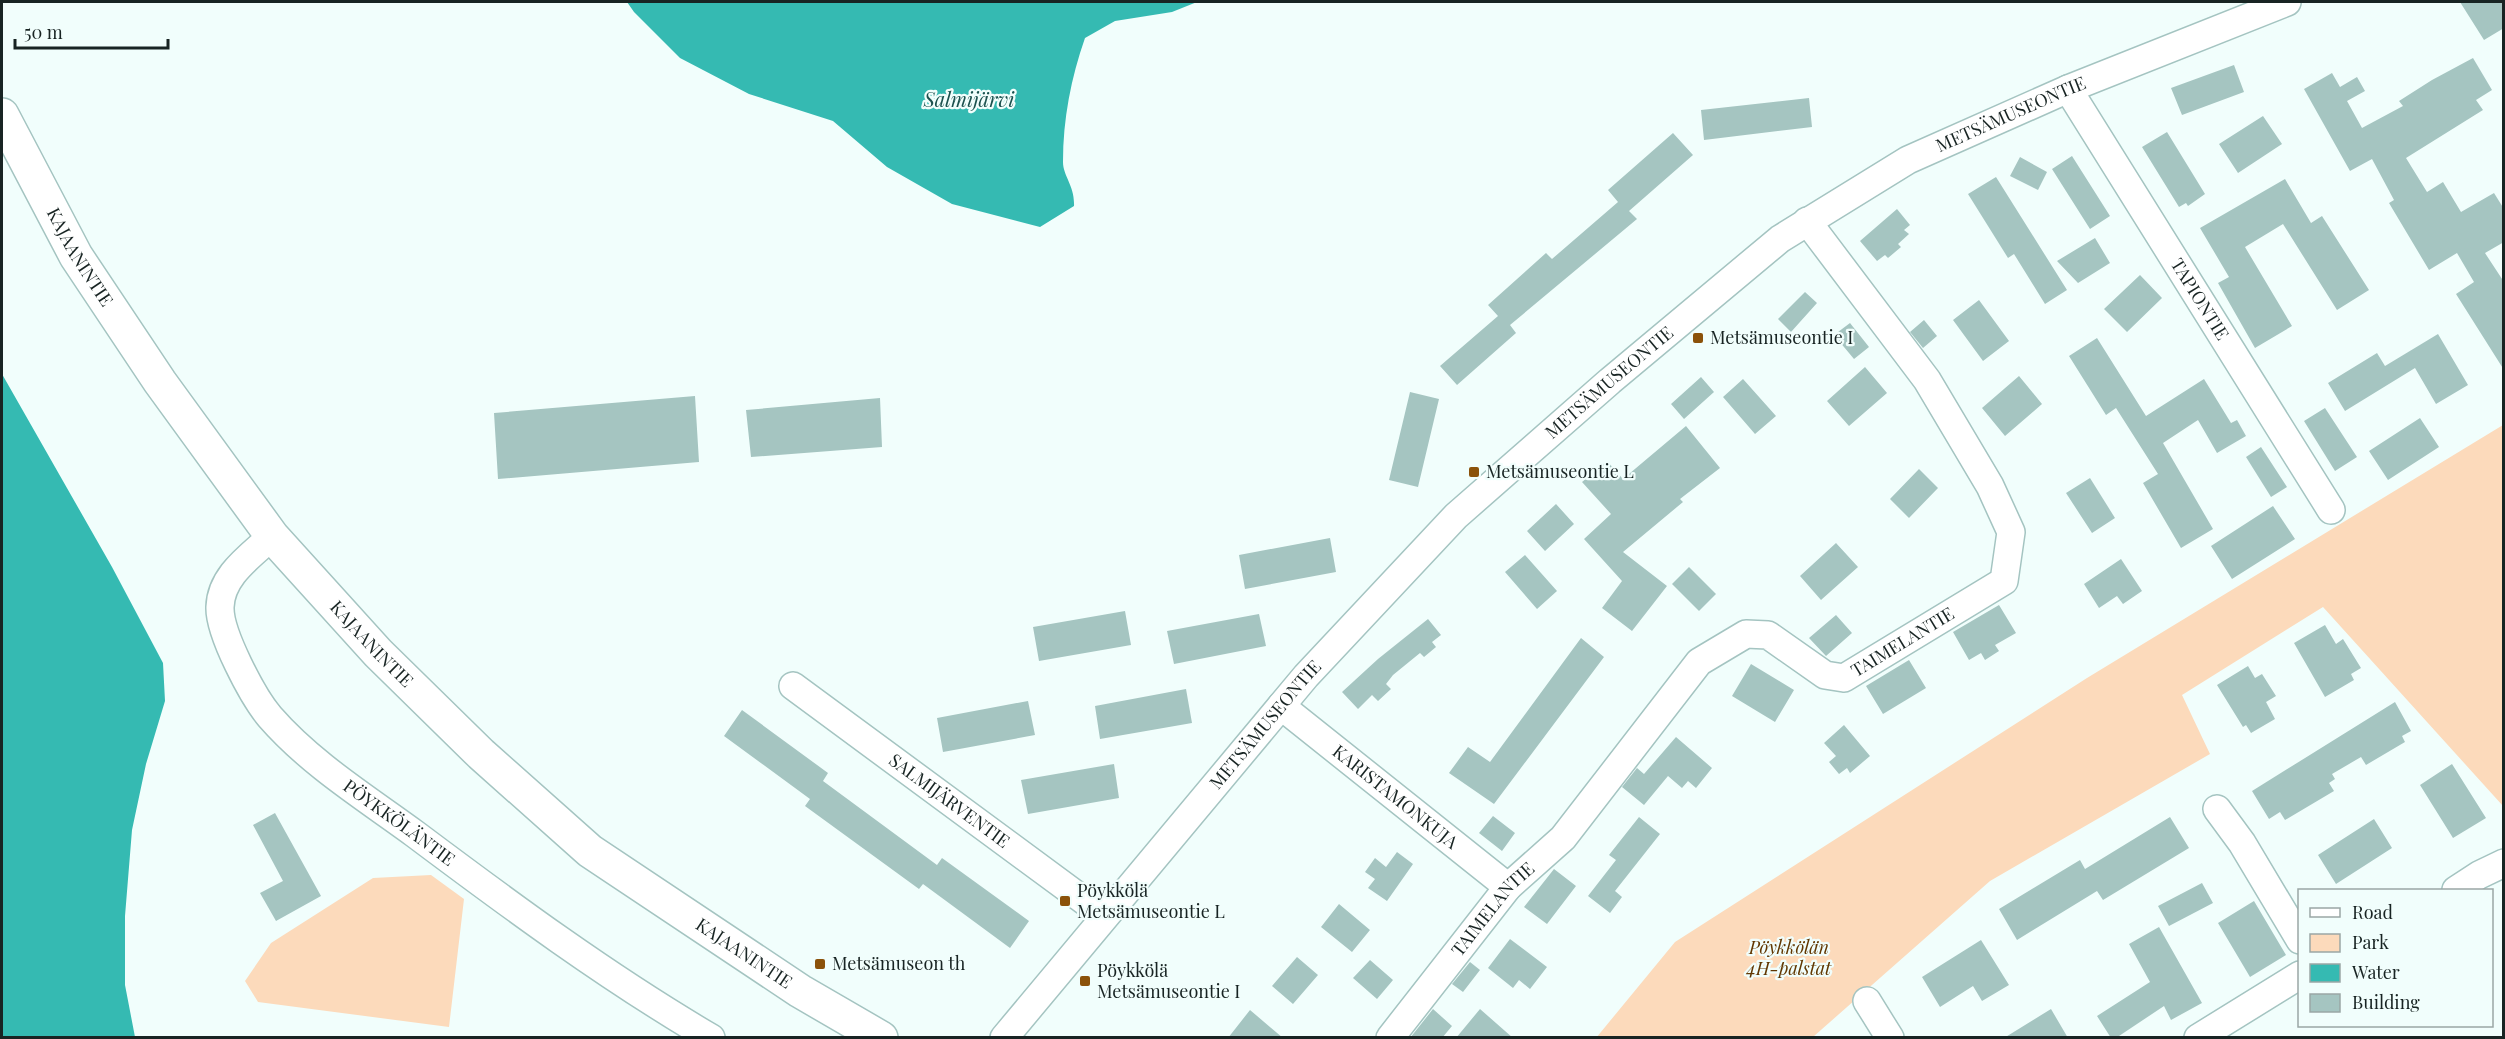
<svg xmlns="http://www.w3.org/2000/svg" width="2505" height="1039" viewBox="0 0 2505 1039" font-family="'Playfair Display',serif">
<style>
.green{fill:#fcdabb}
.water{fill:#35bab2}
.building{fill:#a5c5c1}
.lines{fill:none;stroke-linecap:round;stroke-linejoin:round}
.minor-casing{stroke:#a4c4c1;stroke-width:30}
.major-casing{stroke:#a4c4c1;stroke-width:36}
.minor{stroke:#fff;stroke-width:27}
.major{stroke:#fff;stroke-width:33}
.poi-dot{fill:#8b520a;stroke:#f1fefc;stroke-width:2}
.labels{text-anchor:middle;stroke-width:4.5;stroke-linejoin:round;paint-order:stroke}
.street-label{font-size:18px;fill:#182423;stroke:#f1fefc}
.poi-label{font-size:18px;fill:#182423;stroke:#f1fefc;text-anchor:start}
.park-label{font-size:18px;font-style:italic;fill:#613701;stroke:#f1fefc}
.water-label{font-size:20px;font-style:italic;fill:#1b514e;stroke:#f1fefc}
</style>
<rect width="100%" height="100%" fill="#f1fefc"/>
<!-- green -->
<path class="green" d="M2503,425V806L2323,607L2182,695L2210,754L1990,881L1813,1037L1596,1038L1675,942L2087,678Z
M431,875L464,899L449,1027L258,1002L245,981L271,943L373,878Z"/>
<!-- water -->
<path class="water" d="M627,2H1197L1172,12L1115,21L1085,38C1071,78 1063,119 1063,162C1063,176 1075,186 1074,206L1040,227L952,204L887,167L833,121L749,94L680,58L634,12Z
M2,374L112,567L163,663L165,701L146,764L132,830L125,916V985L135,1037H2Z"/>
<!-- building -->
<path class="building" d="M2460,2H2504V28L2484,40Z
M2473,58L2492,90L2476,100L2483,110L2406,158L2427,192L2443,182L2461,212L2494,193L2504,209V242L2485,253L2504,282V370L2456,294L2474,282L2457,253L2429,270L2389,203L2394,200L2372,159L2350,171L2304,89L2332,73L2340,87L2357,77L2365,91L2347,101L2362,128L2403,106L2399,101L2432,80Z
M2234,65L2244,92L2182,115L2171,88Z
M1809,98L1812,127L1704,140L1701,110Z
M2263,116L2282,144L2238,173L2219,144Z
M2167,132L2205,194L2188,206L2186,203L2179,207L2142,147Z
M1673,133L1693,155L1629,211L1637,219L1510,325L1516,333L1457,385L1440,366L1498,316L1488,305L1546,253L1552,259L1618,202L1608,190Z
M2072,156L2110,216L2090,229L2052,169Z
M2020,157L2047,172L2038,190L2010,176Z
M1996,177L2067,290L2045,304L2014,254L2008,258L1968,194Z
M2285,179L2311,223L2322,216L2369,290L2337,310L2283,224L2245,247L2292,326L2255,348L2218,283L2229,277L2200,228Z
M1897,209L1910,225L1904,230L1909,234L1898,244L1901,247L1888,258L1885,255L1877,261L1860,241Z
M2095,238L2110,263L2078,283L2057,261Z
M2140,275L2162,298L2127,332L2104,309Z
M1805,292L1817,303L1791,332L1778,319Z
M1979,300L2009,341L1983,361L1953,320Z
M1924,320L1937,336L1923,348L1910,332Z
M1850,323L1869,347L1854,359L1834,335Z
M2438,334L2468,385L2436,404L2415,368L2345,411L2328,383L2377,353L2385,366Z
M2097,338L2146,416L2204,379L2231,423L2237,420L2246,436L2217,453L2198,420L2163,443L2213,529L2181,548L2143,483L2158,474L2116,408L2106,415L2069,356Z
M1865,367L1887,393L1849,426L1827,401Z
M2019,376L2042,404L2005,436L1982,408Z
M1701,377L1714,392L1684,419L1671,404Z
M1743,379L1776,416L1755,434L1723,397Z
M1410,392L1439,399L1418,487L1389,480Z
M695,396L699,462L498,479L494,413Z
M880,398L882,447L751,457L746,410Z
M2325,408L2357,457L2335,471L2304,421Z
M2420,418L2439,447L2388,480L2369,451Z
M1686,426L1720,468L1680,499L1683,502L1623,552L1667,586L1632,631L1602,608L1622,581L1584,539L1611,514L1582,482L1607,461L1623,479Z
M2261,447L2287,487L2271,497L2246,457Z
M1919,469L1938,488L1909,518L1890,499Z
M2090,478L2115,518L2092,533L2066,493Z
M1556,504L1574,524L1545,551L1527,531Z
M2273,506L2295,539L2232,579L2211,546Z
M1330,538L1336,572L1245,589L1239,555Z
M1836,543L1858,567L1821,600L1800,576Z
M1525,555L1557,591L1537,609L1505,572Z
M2121,559L2142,591L2123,604L2117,596L2099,608L2084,584Z
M1689,567L1716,594L1699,611L1672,584Z
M1999,605L2016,633L1995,645L1999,651L1985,660L1981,653L1969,660L1953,632Z
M1125,611L1131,645L1039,661L1033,627Z
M1259,614L1266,646L1174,664L1167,631Z
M1836,615L1852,633L1826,656L1809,638Z
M1428,619L1441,635L1432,642L1436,647L1424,657L1420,653L1393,675L1386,684L1391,689L1378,701L1372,695L1358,709L1342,692L1378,659Z
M2325,625L2336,644L2343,639L2361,668L2351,674L2354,680L2325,697L2294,643Z
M1581,638L1604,657L1494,804L1449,773L1468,747L1490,762Z
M1909,660L1926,688L1883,714L1866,686Z
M1751,664L1794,690L1775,722L1732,696Z
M2248,666L2255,678L2262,674L2276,696L2266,702L2275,719L2251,733L2246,725L2243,727L2217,685Z
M1186,689L1192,723L1100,739L1095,706Z
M1028,701L1035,735L943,752L937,718Z
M2395,702L2411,731L2402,736L2405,742L2366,765L2361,757L2332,774L2335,779L2329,783L2334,791L2285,820L2280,812L2269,819L2252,791Z
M742,710L828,773L823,781L937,865L942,858L1029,921L1010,948L923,884L919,889L805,806L810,799L724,736Z
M1844,725L1870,756L1850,773L1847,768L1839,774L1829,762L1836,756L1824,743Z
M1676,737L1712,768L1696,788L1688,781L1682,788L1668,776L1644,805L1622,787L1637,768L1644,774Z
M1114,764L1119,798L1028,814L1021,780Z
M2452,764L2486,818L2453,838L2420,785Z
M275,813L321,896L276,921L260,893L283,881L253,825Z
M1493,816L1515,833L1502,851L1479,833Z
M1639,817L1660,834L1615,891L1622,897L1610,913L1588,896L1616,860L1609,855Z
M2170,817L2189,848L2103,900L2097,891L2017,940L1999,909L2080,860L2085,869Z
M2374,819L2392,848L2336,884L2318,855Z
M1397,852L1413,864L1387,901L1368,888L1375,879L1365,872L1375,858L1386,867Z
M1554,869L1576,886L1547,924L1524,907Z
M2202,883L2213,903L2169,926L2158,906Z
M2254,901L2286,955L2250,977L2218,923Z
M1339,904L1370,930L1352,952L1321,927Z
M2159,927L2202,1003L2171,1020L2164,1006L2116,1038H2111L2097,1016L2150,982L2129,944Z
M1510,939L1547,967L1530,989L1519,980L1513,988L1488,968Z
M1981,940L2009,985L1982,1001L1973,986L1940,1007L1922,977Z
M1297,957L1318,975L1293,1004L1272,986Z
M1370,960L1393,980L1377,999L1353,978Z
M1470,962L1480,970L1463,992L1452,984Z
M1433,1009L1452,1026L1442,1038H1410Z
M1480,1009L1513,1038H1456Z
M2051,1009L2068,1038H2004Z
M1250,1010L1283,1038H1228Z"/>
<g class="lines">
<defs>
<g id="minor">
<path id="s1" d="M2068,89L2331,510"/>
<path id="s2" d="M272,536C251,556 221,575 220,607C219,633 253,697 270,717C311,764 366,798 415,834C511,906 607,977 711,1038"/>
<path id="s3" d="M793,686L1105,916"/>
<path id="s4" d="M1281,706L1508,887"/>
<path d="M2217,809L2242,843L2300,940"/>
<path d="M2456,890L2479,875L2504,863"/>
<path d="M1867,1001L1890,1038"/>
<path id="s5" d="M1004,1038L1306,676L1456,516L1610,381L1780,239L1908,160L2068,89L2287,2"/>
<path id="s6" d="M1390,1038L1508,887L1563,838L1699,662L1746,634L1768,635L1825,675L1844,678L2004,581L2011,532L1990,486L1927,380L1807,221"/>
<path d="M2198,1038L2300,975"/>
</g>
<g id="major">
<path id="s7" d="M2,115L76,256L160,382L272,536L378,653L481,754L590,851L800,991L881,1038"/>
</g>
</defs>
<!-- minor casing -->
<use href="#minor" class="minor-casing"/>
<!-- major casing -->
<use href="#major" class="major-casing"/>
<!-- minor -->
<use href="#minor" class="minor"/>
<!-- major -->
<use href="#major" class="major"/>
</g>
<!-- markers -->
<g class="poi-dot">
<rect x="1692" y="332" width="12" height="12" rx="3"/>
<rect x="1468" y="466" width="12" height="12" rx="3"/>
<rect x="1059" y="895" width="12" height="12" rx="3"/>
<rect x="814" y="958" width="12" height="12" rx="3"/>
<rect x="1079" y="975" width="12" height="12" rx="3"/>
</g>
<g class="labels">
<!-- street labels -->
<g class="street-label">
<text dy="6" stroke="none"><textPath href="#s5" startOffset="1380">METSÄMUSEONTIE</textPath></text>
<text dy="6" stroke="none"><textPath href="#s7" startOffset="162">KAJAANINTIE</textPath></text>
<text dy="6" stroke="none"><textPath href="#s1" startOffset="248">TAPIONTIE</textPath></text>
<text dy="6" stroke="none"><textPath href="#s5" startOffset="894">METSÄMUSEONTIE</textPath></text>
<text dy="6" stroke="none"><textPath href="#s7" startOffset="648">KAJAANINTIE</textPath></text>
<text dy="6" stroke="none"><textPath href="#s6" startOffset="722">TAIMELANTIE</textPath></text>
<text dy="6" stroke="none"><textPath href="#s5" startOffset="408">METSÄMUSEONTIE</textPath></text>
<text dy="6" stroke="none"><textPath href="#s4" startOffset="146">KARISTAMONKUJA</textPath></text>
<text dy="6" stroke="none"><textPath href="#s3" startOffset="194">SALMIJÄRVENTIE</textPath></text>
<text dy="6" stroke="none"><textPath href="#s2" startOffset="380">PÖYKKÖLÄNTIE</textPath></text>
<text dy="6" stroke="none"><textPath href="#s6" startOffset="165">TAIMELANTIE</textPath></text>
<text dy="6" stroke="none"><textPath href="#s7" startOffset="1134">KAJAANINTIE</textPath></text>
</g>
<!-- poi labels -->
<g class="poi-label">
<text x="1710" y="344">Metsämuseontie I</text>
<text x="1486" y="478">Metsämuseontie L</text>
<text x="1077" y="897">Pöykkölä<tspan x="1077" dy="21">Metsämuseontie L</tspan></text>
<text x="832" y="970">Metsämuseon th</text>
<text x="1097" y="977">Pöykkölä<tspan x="1097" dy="21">Metsämuseontie I</tspan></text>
</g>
<!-- park labels -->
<g class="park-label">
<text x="1789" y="954">Pöykkölän<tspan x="1789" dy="21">4H-palstat</tspan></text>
</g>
<!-- water labels -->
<g class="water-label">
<text x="969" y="107">Salmijärvi</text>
</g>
</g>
<!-- border -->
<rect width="2505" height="1039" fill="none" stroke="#182423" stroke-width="6"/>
<!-- legend -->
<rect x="2298" y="889" width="195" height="138" fill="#f1fefc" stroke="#9aa7a5" stroke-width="1.5"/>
<rect x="2310" y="908" width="30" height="9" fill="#ffffff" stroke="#9aa7a5" stroke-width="1.5"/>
<text x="2352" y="919" font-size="18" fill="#182423">Road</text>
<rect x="2310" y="934" width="30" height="18" fill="#fcdabb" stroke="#9aa7a5" stroke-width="1.5"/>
<text x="2352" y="949" font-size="18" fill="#182423">Park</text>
<rect x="2310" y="964" width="30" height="18" fill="#35bab2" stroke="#9aa7a5" stroke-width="1.5"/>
<text x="2352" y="979" font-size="18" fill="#182423">Water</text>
<rect x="2310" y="994" width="30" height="18" fill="#a5c5c1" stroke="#9aa7a5" stroke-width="1.5"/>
<text x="2352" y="1009" font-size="18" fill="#182423">Building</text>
<!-- scale -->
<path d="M15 39v9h153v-9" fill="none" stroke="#182423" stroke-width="3"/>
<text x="24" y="39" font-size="18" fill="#182423" stroke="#f1fefc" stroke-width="4.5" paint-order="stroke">50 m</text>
</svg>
